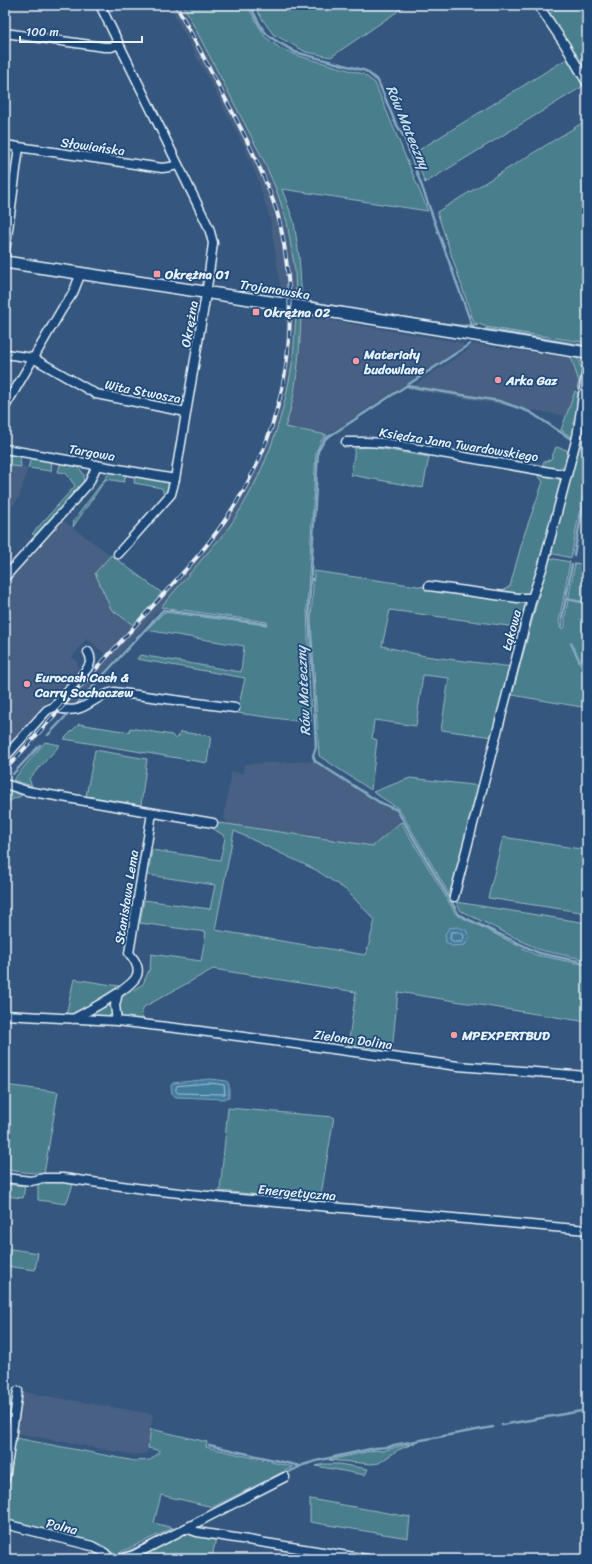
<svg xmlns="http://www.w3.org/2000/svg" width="592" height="1564" viewBox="0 0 592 1564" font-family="Sriracha,sans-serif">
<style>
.built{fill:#476183}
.green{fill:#497e8d;stroke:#98b8c2;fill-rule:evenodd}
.water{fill:#437b9d;stroke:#85aac1}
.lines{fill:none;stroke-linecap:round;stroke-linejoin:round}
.shore{stroke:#a6c2d4;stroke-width:1}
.stream{stroke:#85aac1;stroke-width:2.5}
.street-casing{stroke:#e8f1f8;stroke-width:11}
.secondary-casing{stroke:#e8f1f8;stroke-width:14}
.street{stroke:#1f4a7a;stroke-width:8}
.secondary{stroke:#1f4a7a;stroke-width:11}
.rail-casing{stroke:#e8f1f8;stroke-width:4}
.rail{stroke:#1f4a7a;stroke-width:2.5;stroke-dasharray:8;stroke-linecap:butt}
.poi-dot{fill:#ff9aa2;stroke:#1f4a7a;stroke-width:1.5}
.labels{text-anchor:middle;stroke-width:3.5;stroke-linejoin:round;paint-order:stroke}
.street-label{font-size:13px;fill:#e8f1f8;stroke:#1f4a7a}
.poi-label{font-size:13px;font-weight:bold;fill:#e8f1f8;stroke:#1f4a7a;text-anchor:start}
.water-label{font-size:14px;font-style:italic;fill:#cfdfea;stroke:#1f4a7a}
</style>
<rect width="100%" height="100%" fill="#35567e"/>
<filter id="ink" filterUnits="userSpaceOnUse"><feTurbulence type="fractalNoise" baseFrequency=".025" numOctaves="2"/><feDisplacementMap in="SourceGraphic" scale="8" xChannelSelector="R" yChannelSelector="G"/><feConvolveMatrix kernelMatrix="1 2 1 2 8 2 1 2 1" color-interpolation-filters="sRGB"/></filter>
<g filter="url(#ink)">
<!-- built -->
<path class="built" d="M169,5H183L263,159L276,189L287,222L295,271L296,302L282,297L270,219L257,177L244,146Z
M287,313L462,343L464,346L327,435L285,427L233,534L166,608L160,609L72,707L58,706L63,704L106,655L87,638L72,657L77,661L78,668L5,748V584L62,520L111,555L95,573L133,625L198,554L228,514L254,468L269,432L284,372L286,324L284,318H286Z
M473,344L571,358L579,382L567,416L408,389L466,351Z
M5,465L28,468L19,498L5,515Z
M313,761L397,813L401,822L373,847L229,825L224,818L231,772L243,773L244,764Z
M23,1392L153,1414L147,1453L134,1455L16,1433Z"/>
<!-- green -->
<path class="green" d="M183,5H247L265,37L280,48L299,56L363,74L375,83L428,211L282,189L294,222L299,256L302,299L300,302H296L295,271L287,222L276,189L263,159Z
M254,5H407L331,57L306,52L273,34L262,19Z
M561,5H587V77L550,13Z
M568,58L585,85L425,183L414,153Z
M587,120V347L583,346V342L516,332L486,327L479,324L474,323L437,212Z
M301,315C300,348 297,396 285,427L327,435L322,439L316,452L307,608L311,723L237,713L245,678L137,659L140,655L241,672L244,646L146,630L164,612L267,625V622L161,607L227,530C258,486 279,434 289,381C294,360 294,338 296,317Z
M571,357L577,358L580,361V366L583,367L579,388L577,387L579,382Z
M575,391L578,393L573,438L561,430Z
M580,446L586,449L587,468L571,558L550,553L559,518Z
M371,447L429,457L423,488L351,475L355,448Z
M556,447L567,450C569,454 569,455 568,459C562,471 554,470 543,468V463L551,459Z
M5,453L20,456L21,467L5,465Z
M31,457L52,461L51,471L28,468Z
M61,462L78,466L84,475L83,484L35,535L32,534L75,486L66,473L58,472Z
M110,472L126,474L124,482L106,479L73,527L74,520Z
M539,472L558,476L561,484L533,590L527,595H524L501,592L510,586L524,535L543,482L538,475Z
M135,475L167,481L169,484L168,491L164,495L162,488L134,483Z
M111,555L162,593L133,625L111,609L95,573Z
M549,558L570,562L559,622L561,629L565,627V617L575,563L587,565V708L512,695Z
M314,571L528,602L523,628L390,610L382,646L425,656L512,667L493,737L441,730L449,678L423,675L416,726L374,720L372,738L377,740L371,790L319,756L311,620Z
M79,724L129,732L130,728L172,735L175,739L179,736L180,732L211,736L207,763L64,739Z
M45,742L60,745L29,779L32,786L13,780Z
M95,750L147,759L141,805L86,796Z
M410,778L481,786L451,897L399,809L373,792Z
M5,788L22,792L21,796L11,800L5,807Z
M401,822L456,914L536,955L587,965V1022L398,992L392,1050L348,1045L356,992L213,969L144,1007L141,1015L145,1021L122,1019L118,1008L120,998L143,984L150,968L151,954L201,961L206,932L140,923L144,900L210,909L215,885L148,875L152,850L220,860L225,838L223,835L212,828L220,823L373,846ZM234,831L316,870L346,890L375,920L366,955L215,930Z
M503,837L587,850V913L488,898Z
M456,902L587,923V960L540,950L461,911Z
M74,979L119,986L73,1015H66Z
M111,1004L112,1015L110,1017L86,1016Z
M5,1085L58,1092L44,1174L5,1170Z
M228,1108L334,1117L320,1201L220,1191Z
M42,1181L74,1182L66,1204L38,1200V1183Z
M5,1184L25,1186L23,1198L5,1196Z
M5,1248L38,1253L35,1270L5,1266Z
M151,1429L207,1442L206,1447L293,1467L213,1507L161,1495L154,1523L173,1528L121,1552L117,1555L98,1544L5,1520V1507L16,1438L135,1461L150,1460L161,1451L148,1448Z
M415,1443L398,1450L379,1463L372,1464L329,1460L376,1450L383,1451L396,1447Z
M323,1464H339L368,1469L365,1475L316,1466Z
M310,1499L410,1517L408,1538L310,1522Z
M183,1532L216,1537L212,1559H130Z"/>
<!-- water -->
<path class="water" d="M457,927L466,930L469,937L465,945L452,946L446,942L445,934L449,928Z
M210,1079L227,1081L229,1085V1097L224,1099L176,1097L172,1094L171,1085L173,1083Z"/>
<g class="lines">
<!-- shore -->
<path class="shore" d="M457,932L463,934L464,937L462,942H454L450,939L451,932Z
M210,1083L224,1085L225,1094L178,1093L176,1091V1088L177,1086Z"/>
<!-- stream -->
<path class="stream" d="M250,5C254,13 261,30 268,35C276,42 286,46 295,52L366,71L378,81L395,122L404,137L473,328
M303,301L345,308
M354,310L439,323L462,326L477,325
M486,329L581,345
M470,344L325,439L318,451L309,608L316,747L313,756L315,761L379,802L397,810L459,915L539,953L587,963
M407,386L499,401L530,412L571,439
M581,445L587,448
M574,555L585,494
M566,599L587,603
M562,626V619L572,565
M571,643L582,666L587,671
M75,706L163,610L266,624
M48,735L68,714
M13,774L40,745
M502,1425L587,1410
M209,1445L300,1466
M285,1474L303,1465L316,1461L375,1448L389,1447L394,1445L493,1427
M123,1554L159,1538"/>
<defs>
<path id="street" d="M100,5L209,228L213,243L207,288L175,479L171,494L118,554
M538,5L565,45L587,83
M5,33L104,47H111L119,44
M5,145L162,168L170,167L177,165
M5,252L19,147
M5,354L33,358L96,394L186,412
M5,407L62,309L73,293L81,273
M346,442H366L384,443L567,475
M5,449L175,479
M5,577L89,483L97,465
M429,586L518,598H532
M54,707C86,717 87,698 114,692L235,708
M5,757L47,710L54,707L87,669C91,663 92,658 88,652
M5,784L27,791L213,823
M454,897L532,598L543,566L577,437L587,368
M5,1015L117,1021L200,1031L458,1066L587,1076
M73,1019C86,1012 133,988 137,975C140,967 134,959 129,953L152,813
M117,1021L115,1005L118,993
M5,1178L31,1181L44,1178H63L151,1190L218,1197L587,1230
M5,1479L18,1391
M5,1524L92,1546L105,1553L110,1559
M186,1528L197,1532L367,1559
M120,1559L134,1555L285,1477"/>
<path id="secondary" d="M5,262L290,305L587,353"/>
</defs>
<!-- street casing -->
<use href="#street" class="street-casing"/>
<!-- secondary casing -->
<use href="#secondary" class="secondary-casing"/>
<!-- street -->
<use href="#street" class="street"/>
<!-- secondary -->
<use href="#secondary" class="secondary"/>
<defs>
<path id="rail" d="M5,770L197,557C265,477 298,382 288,277C286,255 283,233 277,212C264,173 246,137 227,102C210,69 193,37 176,5"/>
</defs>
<!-- rail casing -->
<use href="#rail" class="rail-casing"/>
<!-- rail -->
<use href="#rail" class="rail"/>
</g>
</g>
<!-- markers -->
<g class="poi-dot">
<rect x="153" y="270" width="8" height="8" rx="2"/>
<rect x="252" y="308" width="8" height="8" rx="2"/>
<circle cx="356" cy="361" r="4"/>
<circle cx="498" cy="380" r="4"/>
<circle cx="27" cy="684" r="4"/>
<circle cx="454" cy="1035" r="4"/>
</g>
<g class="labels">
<!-- street labels -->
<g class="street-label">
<text transform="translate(93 146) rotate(8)" y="5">Słowiańska</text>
<text transform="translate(275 289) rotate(9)" y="5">Trojanowska</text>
<text transform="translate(189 324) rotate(-80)" y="5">Okrężna</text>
<text transform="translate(143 391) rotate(11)" y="5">Wita Stwosza</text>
<text transform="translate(459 444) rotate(9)" y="5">Księdza Jana Twardowskiego</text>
<text transform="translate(92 452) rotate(10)" y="5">Targowa</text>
<text transform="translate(511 630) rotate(-75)" y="5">Łąkowa</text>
<text transform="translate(126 897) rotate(-81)" y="5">Stanisława Lema</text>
<text transform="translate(353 1039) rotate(8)" y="5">Zielona Dolina</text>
<text transform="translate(297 1192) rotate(5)" y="5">Energetyczna</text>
<text transform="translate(62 1526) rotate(14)" y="5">Polna</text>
</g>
<!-- poi labels -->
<g class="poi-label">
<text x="165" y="279">Okrężna 01</text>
<text x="264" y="317">Okrężna 02</text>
<text x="364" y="359">Materiały<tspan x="364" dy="15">budowlane</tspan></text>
<text x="506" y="385">Arka Gaz</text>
<text x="35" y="682">Eurocash Cash &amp;<tspan x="35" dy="15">Carry Sochaczew</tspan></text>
<text x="462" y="1040">MPEXPERTBUD</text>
</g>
<!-- water labels -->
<g class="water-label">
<text transform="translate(408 127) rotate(67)" y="5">Rów Mateczny</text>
<text transform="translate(303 691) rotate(-93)" y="5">Rów Mateczny</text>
</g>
</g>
<!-- margin -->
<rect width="592" height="1564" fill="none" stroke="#1f4a7a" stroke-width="20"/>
<rect x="10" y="10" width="572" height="1544" fill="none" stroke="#e8f1f8" stroke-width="1.5" filter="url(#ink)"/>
<!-- scale -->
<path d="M20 36v6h122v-6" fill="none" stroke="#e8f1f8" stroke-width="2"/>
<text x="26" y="36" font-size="12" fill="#e8f1f8" stroke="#1f4a7a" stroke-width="3" paint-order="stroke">100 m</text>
</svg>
